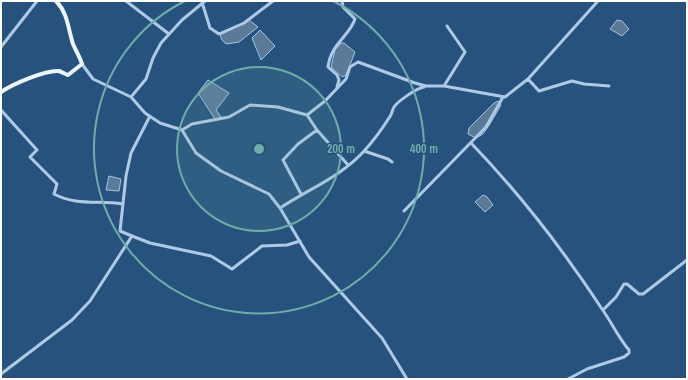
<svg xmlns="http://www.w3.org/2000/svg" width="688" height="380" viewBox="0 0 688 380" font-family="'Archivo Narrow',sans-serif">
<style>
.water{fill:#5c7998;stroke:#a3c5e5}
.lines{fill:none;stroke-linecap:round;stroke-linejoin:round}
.minor{stroke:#aecae5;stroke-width:3}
.major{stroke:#eef5fd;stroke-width:4}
.ring{fill:none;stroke:#6fada8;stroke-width:2}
.centre{fill:#6fada8;stroke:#28527e;stroke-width:2}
.ring-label{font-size:12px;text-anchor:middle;font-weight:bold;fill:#6fada8;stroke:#28527e;stroke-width:3;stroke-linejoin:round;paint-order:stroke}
</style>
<rect width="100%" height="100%" fill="#28527e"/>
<!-- water -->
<path class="water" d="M249,20L258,27L239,42L226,44L222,40L220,35Z
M617,20L622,21L629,29L622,36L610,29Z
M260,30L275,46L261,60L252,38Z
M341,43H344L355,52L346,75L342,77L331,67L335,50Z
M208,80L229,93L216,110L221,117L217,120L215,119L198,93Z
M498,101L501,105L490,124L483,134L476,138L468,134L469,128L494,103Z
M109,176L121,179L119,191L106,190Z
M483,195L487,197L493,205L485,212L475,202Z"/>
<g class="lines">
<!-- minor -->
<path class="minor" d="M126,1L169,34
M202,2L210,28L219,34L244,23L273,1
M1,47L37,1
M82,64L93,79L131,97L145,113L160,123L182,130L196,153L221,171L269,194L280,208L309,257L382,338L407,379
M528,79L539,91L572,81L584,84L609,86
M444,86L465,52L447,26
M337,87L339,80L337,75L328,67C331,43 349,37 355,19L343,7L342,1
M131,97L146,79L153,58L161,43L182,20L205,1
M1,110L37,150L30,157L57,184L54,194C77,206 98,200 123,204
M307,115L317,130L348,165
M182,130L192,124L229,117L250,105L278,107L307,115L325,101L346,79L350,67L358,62L415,83L426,86H444L505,97L528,79L598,1
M471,143C520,194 564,251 602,309C612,323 618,337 629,350V353L624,357L587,369L568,379
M364,151L388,159L392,162
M301,194L283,160L298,144L317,130
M280,208C309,189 342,176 365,150C374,140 382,129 389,118C392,115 392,110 394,107C398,101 417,88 424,87
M404,211L486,127L503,97
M132,236L120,231L126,176L131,153L150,116
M603,310L616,297L624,284H627L639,294H643L687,260
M1,374L72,320L90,301L132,236L150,243L211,256L232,269L262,246L287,245L300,241"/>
<!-- major -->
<path class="major" d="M1,92C13,84 45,70 59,71C62,72 65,74 68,75L82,64C80,57 76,51 73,44C68,29 68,13 56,1"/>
</g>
<!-- distance rings -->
<circle cx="259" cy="149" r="82" fill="#6fada8" fill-opacity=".12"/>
<g class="ring">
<circle cx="259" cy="149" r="82"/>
<path d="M333 1A165 165 0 1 1 185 1"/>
</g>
<circle cx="259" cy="149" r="6" class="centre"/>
<g class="ring-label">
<text x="341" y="153">200 m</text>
<text x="424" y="153">400 m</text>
</g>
<!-- border -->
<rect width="688" height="380" fill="none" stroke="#ffffff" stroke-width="4"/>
</svg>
